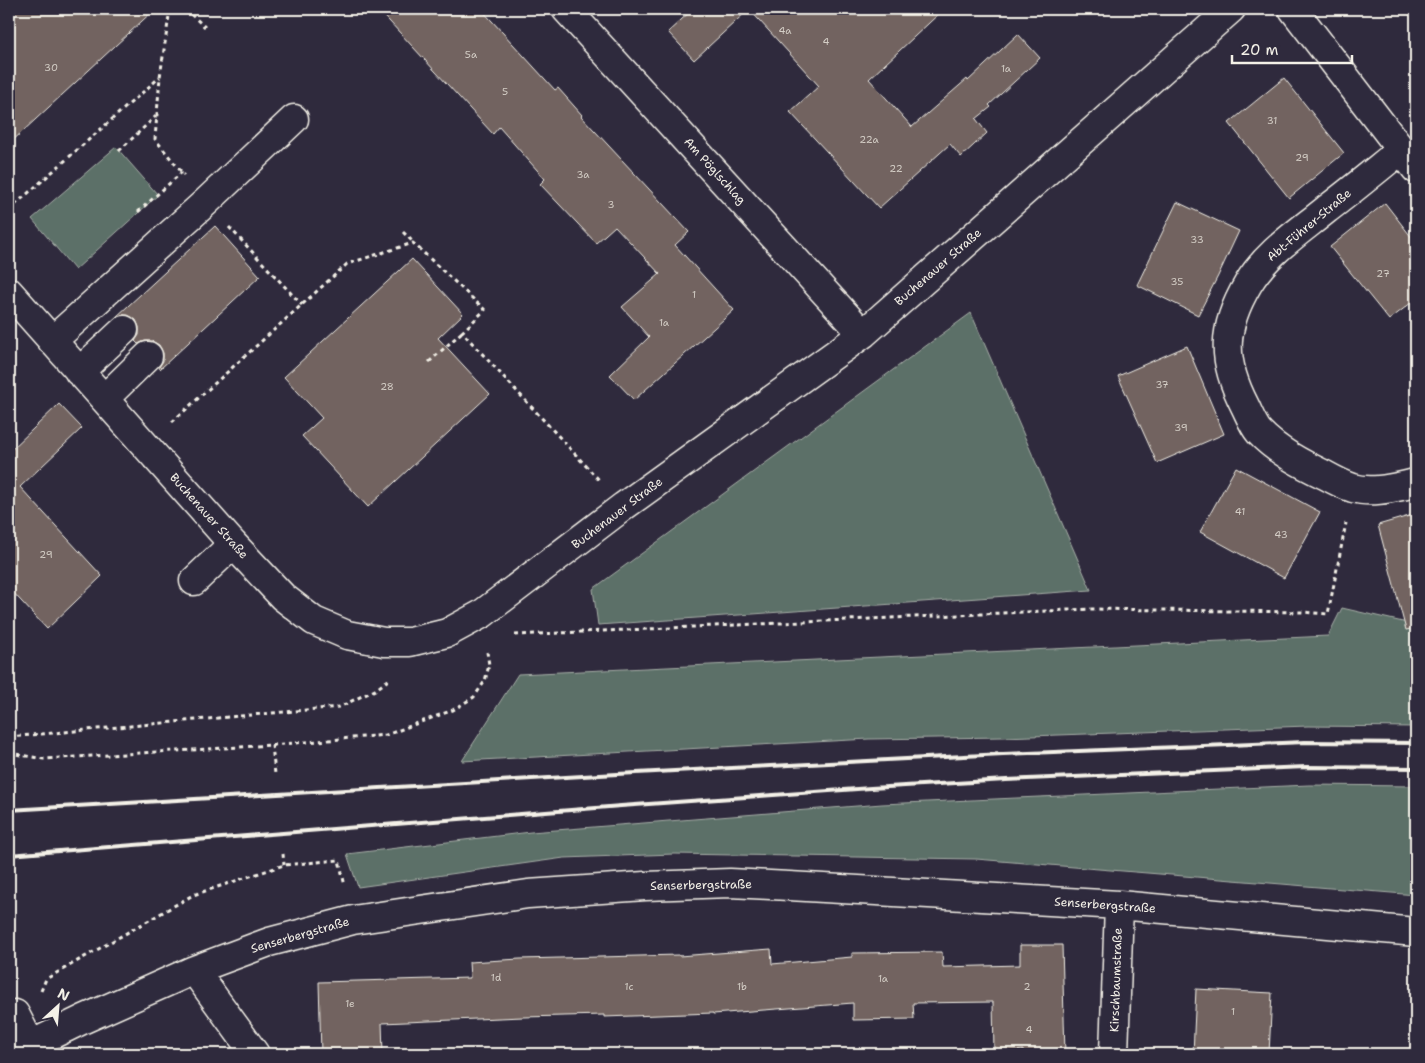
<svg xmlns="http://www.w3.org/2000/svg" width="1425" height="1063" viewBox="0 0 1425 1063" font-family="'Shantell Sans',sans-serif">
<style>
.green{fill:#5b6f68;stroke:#a8b0a8}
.building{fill:#726460;stroke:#f4f1e8}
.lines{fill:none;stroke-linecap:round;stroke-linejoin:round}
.minor-casing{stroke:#f4f1e8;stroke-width:31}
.path{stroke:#f4f1e8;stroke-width:3;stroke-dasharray:4 4;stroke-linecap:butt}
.minor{stroke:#2f2a3d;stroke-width:28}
.rail{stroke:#f4f1e8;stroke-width:4}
.labels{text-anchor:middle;stroke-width:5;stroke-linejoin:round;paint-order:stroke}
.number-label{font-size:10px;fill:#d4cec6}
.street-label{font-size:12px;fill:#f4f1e8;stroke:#2f2a3d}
</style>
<rect width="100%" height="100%" fill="#2f2a3d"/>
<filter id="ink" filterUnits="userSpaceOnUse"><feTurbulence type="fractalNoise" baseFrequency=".02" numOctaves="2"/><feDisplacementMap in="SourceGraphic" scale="10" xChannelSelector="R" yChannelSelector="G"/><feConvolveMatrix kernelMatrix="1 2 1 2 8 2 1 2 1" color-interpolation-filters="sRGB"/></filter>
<g filter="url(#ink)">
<!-- green -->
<path class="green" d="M116,147L158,195L75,270L32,219Z
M971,313L1091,590L598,625L593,589Z
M1342,608L1416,625V727L1308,726L1003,737L869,739L462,761L518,674L1328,636Z
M1309,785L1416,786V895L976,859L674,854L564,858L358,887L347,854L531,832L882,804Z"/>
<!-- building -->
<path class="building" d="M9,9H155L9,144Z
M378,9H481L555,90L558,88L582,115L581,116L689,232L675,245L734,310L634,400L610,375L649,337L622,307L660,274L615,226L596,243L540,184L545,179L499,127L493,134Z
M693,9H944L869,79L912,127L967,79L968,81L1018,34L1040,58L989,105L991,107L976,119L987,133L961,157L950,144L879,208L790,112L819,86L749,9L694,60L668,32Z
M1284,78L1344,153L1289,198L1229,123Z
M1177,202L1239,231L1218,276L1198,315L1137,285Z
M1385,203L1416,243V299L1389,320L1330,247Z
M215,226L260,276L160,369L159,367L163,361V353L159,345L152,341H145L138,344L135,341L139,335V327L136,320L128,315H121L116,317Z
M412,259L463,314L438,338L490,394L368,507L302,436L322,418L284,377Z
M1187,346L1224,434L1157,463L1118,376Z
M59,404L82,428L20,487L102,576L47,629L9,588V452Z
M1236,467L1320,512L1284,578L1200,532Z
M1416,514V628L1406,630L1378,525Z
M1020,945H1062L1065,1054H1023V1050L994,1052L993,1002L913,1003L914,1019L853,1020V1003L713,1014V1013L604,1017V1015L523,1017L382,1023L383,1054H321L319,982L470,978L469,962L520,959L679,955V956L771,949L772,964L852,957V953L942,952L943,967L1020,965Z
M1196,989L1272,993L1269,1054H1193Z"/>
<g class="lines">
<defs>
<path id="minor" d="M566,9L863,334
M1293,9L1416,169
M1401,150C1376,170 1352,190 1327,209C1299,232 1266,253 1248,284C1222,328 1221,360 1245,406C1249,414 1253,425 1259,432C1277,451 1302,464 1325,475C1334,480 1344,485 1353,488C1373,494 1396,487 1416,483
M9,292L233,544L283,597L314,621L347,635L384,642H410L447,633L482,614L624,506L863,334L1231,9
M52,341L206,202L294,119
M79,372L124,330
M104,399L148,356
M194,581L233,544
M194,970L255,1054
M15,1014L31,1045
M12,1054L84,1019L194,970L269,942L353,920L528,894L645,886L730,883L789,886L1119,905L1416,932
M1114,1054L1119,905"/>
</defs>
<!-- minor casing -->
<use href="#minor" class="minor-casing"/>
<!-- path -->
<path class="path" d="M170,9L160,77L155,139L184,175
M185,9L205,27
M119,151L156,116
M9,210L160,77
M138,212L182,172
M229,227L302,305
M403,232L413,242
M429,362L462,332
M172,422L347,264L413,243L485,310L462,332L600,481
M515,635L1091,609L1302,612L1328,614L1346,523
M9,737L339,707L375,690L391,678
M272,745L275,774
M9,753L44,759L272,745L386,735L453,710L474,697L485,681L489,665L487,652
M283,854L284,865
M41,991L46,979L193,895L284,865L339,860L345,886"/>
<!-- minor -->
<use href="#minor" class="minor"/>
<!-- rail -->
<path class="rail" d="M9,810L617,774L1003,754L1305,742L1416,743
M9,855L621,806L871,788L1006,780L1306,767L1416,768"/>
</g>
</g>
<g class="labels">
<!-- number labels -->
<g class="number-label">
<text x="785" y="34">4a</text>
<text x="826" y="45">4</text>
<text x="471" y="58">5a</text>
<text x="51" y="71">30</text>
<text x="1006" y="72">1a</text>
<text x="505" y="95">5</text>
<text x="1272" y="124">31</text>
<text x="869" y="143">22a</text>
<text x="1302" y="161">29</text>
<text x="896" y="172">22</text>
<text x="583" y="178">3a</text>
<text x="611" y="208">3</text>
<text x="1197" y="243">33</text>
<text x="1383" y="277">27</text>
<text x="1177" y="285">35</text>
<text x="694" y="298">1</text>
<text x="664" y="326">1a</text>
<text x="1162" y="388">37</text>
<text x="387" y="390">28</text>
<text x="1181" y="431">39</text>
<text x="1240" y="515">41</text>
<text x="1281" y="538">43</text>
<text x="46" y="558">29</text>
<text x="496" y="981">1d</text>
<text x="883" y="982">1a</text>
<text x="629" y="990">1c</text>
<text x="742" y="990">1b</text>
<text x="1027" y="990">2</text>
<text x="350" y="1007">1e</text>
<text x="1233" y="1015">1</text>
<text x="1029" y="1033">4</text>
</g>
<!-- street labels -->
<g class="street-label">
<text transform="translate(715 171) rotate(48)" y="4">Am Pöglschlag</text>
<text transform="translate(1309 225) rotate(-40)" y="4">Abt-Führer-Straße</text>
<text transform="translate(938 267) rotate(-41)" y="4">Buchenauer Straße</text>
<text transform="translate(617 513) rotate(-37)" y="4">Buchenauer Straße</text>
<text transform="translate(209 516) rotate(48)" y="4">Buchenauer Straße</text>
<text transform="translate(701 885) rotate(-1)" y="4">Senserbergstraße</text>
<text transform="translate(1105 905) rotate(4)" y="4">Senserbergstraße</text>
<text transform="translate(300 935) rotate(-16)" y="4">Senserbergstraße</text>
<text transform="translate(1116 980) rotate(-88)" y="4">Kirschbaumstraße</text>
</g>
</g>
<!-- margin -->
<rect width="1425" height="1063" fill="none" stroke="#2f2a3d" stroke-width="30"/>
<rect x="15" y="15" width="1395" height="1033" fill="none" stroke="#f4f1e8" stroke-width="2" filter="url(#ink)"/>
<!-- north arrow -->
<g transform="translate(58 1006) rotate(26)" stroke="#2f2a3d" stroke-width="4" paint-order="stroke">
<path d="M0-4L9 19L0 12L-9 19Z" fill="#f4f1e8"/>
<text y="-8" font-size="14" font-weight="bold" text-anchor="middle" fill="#f4f1e8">N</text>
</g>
<!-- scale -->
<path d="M1232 55v8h120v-8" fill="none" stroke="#f4f1e8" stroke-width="2.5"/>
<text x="1240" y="55" font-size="15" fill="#f4f1e8" stroke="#2f2a3d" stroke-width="4" paint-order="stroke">20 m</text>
</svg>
